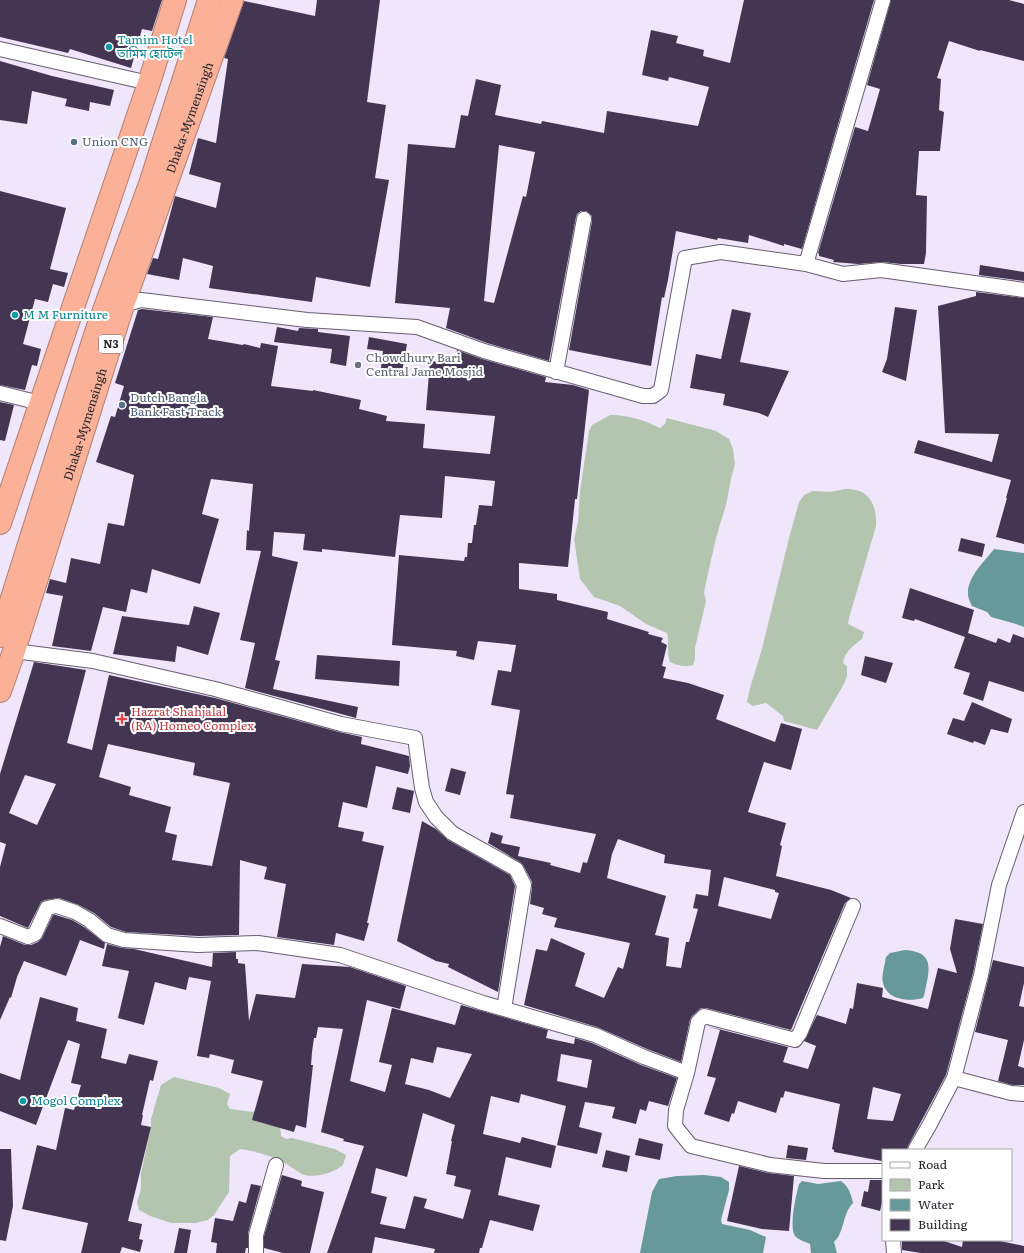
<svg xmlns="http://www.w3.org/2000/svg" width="1024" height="1253" viewBox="0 0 1024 1253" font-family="Literata,'Noto Sans Bengali',serif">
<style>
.green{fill:#b3c5af}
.water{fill:#68999a}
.building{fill:#443653;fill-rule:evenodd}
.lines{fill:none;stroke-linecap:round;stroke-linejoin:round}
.street-casing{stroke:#665d6f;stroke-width:16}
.highway-casing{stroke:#b07f72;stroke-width:24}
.street{stroke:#fff;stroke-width:14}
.highway{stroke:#fab198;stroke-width:22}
.culture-dot{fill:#0f9aa8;stroke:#fff;stroke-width:1.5}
.service-dot{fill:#5c6f8a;stroke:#fff;stroke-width:1.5}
.worship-dot{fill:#6b7280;stroke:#fff;stroke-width:1.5}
.health-dot{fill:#e0444e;stroke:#fff;stroke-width:1.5}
.labels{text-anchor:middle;stroke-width:4;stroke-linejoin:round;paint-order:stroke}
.shield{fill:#fff;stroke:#68656b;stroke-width:1}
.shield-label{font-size:11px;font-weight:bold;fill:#27232b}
.culture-label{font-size:12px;fill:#0d838f;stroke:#fff;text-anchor:start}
.street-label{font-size:12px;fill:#27232b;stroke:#fff}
.service-label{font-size:12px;fill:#4e5e75;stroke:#fff;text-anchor:start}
.worship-label{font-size:12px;fill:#5b616d;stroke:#fff;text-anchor:start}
.health-label{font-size:12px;fill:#be3a42;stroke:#fff;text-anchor:start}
</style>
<rect width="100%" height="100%" fill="#efe6fb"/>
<!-- green -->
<path class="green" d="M610,415C629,415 643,420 660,428L665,424L667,418L716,431L729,439L733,449L735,464L731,479L726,505L716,538L707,578L704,593L706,601L698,635L695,648V659L693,665C685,667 678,666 670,662C666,651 670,644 667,633L646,624L620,606L594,597L580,579L574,539L578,522L580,491L589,431L592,425Z
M845,489C869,488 877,504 876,526L849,618L848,624L864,632L862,639C853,646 845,651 843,663L847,666V676L844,684L817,730L784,721L783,716L766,703L753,706L747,702L750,688L762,649L789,538L799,502L804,495L813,491L830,492Z
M174,1077L219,1088L230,1094L227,1104L230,1109L253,1112L260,1109L280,1125L281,1136L286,1139L292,1138L335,1149L346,1155L343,1165C334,1173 313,1179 302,1174C294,1170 287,1163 279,1160C266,1154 253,1151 240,1149L230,1156L229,1192L214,1215L208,1220L196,1223H171L150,1216L139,1210L137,1202L141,1189V1173L151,1127V1119L161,1085Z"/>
<!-- water -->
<path class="water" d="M994,549L1024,553V627L1016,624L991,617L987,612L972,606C970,602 968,598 968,594C967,577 985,561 994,549Z
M905,950C931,952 931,964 926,986C925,990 925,994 923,998C909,1002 887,1000 883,983C881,975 885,965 886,957L890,953Z
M704,1175L721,1177L729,1182V1190L721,1220L722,1224L750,1230L766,1237L763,1253H640L652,1192L659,1179L677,1176Z
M802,1181L818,1184L841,1181C849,1187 851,1194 853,1203C842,1214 845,1232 834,1242L837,1253H811L810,1244C806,1242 799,1240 796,1237C788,1229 796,1195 799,1184Z"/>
<!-- building -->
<path class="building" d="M0,0H162L152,31L142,29L131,68L70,49L68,53L0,37Z
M317,0H380L367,102L386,105L375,178L389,180L370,287L316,277L312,302L209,288L213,266L183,258L179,280L147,274L153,258L158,259L175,196L216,208L221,183L189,174L198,138L216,143L228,59L224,58L244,1L315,16Z
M744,0H874L802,249L784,244V246L749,235L748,243L718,238L717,240L676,231L668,280L664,298L662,297L651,366L569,350L592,221V216L586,211H581L577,214L576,217L549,361L487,343L446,328L450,308L395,303L408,144L455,148L461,115L468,116L476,79L501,85L495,115L541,124L542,121L604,133L607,111L698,126L709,87L669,77L668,81L642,75L651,30L678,36L676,43L704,50L703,56L730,63ZM499,145L535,152L526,197L523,196L494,303L484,301Z
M891,0H1009L1024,4V61L980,50V51L949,41L937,78L941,79L939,110L944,112L940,151H919L916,195L927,196L926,253L924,264H901L882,262L858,264L833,262L834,260L819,256V254L818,253L855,127L868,131L880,89L867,85Z
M0,61L52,76L114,90L110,106L90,102L89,111L65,106L67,99L32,91L27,124L0,120Z
M0,191L66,208L50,269L68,273L64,287L53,284L48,302L35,299L23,344L41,349L37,366L32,365L25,390L0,385Z
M980,265L1024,272V281L979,275Z
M976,292L1024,298V544L996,537L1007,498H1006L1011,480L914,453L918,440L992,462L999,434L945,433L938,306L976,296Z
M895,307L917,310L906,381L882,372L887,359Z
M142,309L213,317L208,339L243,345L244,344L260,348L261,343L278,346L271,386L313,391V390L361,400L359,409L387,416L386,421L425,424L423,448L490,454L495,416L426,410L430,361L455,363L457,350L482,359L546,377L545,382L573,385L589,390L577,499H575L568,567L519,563V589L557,594V600L608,612L607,619L649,632L648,634L663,638L661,642L667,645L662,666L666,667L663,678L688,683L724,695L716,719L775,742L781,723L802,729L791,770L764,762L748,812L786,823L780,845L782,846L776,876L831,890L851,898L845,903L791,1030L706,1008H701L692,1016L690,1020L681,1062L647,1049L597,1027L524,1005L536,949L547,951L551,938L585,953L575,986L604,998L618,967L623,969L630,943L554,927L557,918L542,914L544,908L530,904L532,886V882L523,865L520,862L488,843L491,832L503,836L501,843L520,847L518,856L551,863L550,865L580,873L583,862L587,863L596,834L510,818L514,795L506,794L520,710L491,705L498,670L511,672L516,645L478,641L474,660L456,656L457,651L392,645L399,555L464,561L465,557H467L468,543H472L474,525H476L479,505L492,506L495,481L445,476L442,518L400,515L395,557L322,549V552L303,550L305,534L274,532L272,556L298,562L275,660L280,661L273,689L358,707L356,718L245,688L255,643L240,640L261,551L246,550L247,530L249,531L253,484L211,479L202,514L219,519L200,584L152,569L147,593L131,589L126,612L103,607L91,651L52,646L63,596L46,593L50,579L66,583L71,558L100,564L108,523L124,526L134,475L96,462L111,416L115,417L124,386L115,383L138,310ZM618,839L665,855L664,863L711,870L708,896L696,894L693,908L698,909L689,942H686L681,968L666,966L669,938L655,935L666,896L607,878L612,854ZM724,877L775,890V892L779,893L771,919L718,906Z
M732,309L751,313L740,362L789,371L768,417L759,413L723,405L725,394L690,388L696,354L721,359Z
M277,327L298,331L299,328L318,329V332L350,336L346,366L330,363L332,349L274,342Z
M369,337L407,344L402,372L381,368L383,351L367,349Z
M0,402L14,405L5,441L0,440Z
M961,538L985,544L982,557L958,551Z
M910,588L974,610L968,633L996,643L998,638L1010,643L1013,634L1024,638V692L989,681L983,701L963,694L970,673L954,668L965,637L915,619L914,621L902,618Z
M194,606L220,613L208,655L177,646L175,662L113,654L122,616L189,625Z
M317,655L400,661L399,686L315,679Z
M865,656L893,663L886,683L861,675Z
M34,662L86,670L67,743L92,750L109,675L215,698L339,732L362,737L361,744L409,756L410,766L408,774L376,766L367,808L343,802L338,827L364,832L362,841L384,846L367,923H369L364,941L336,933L334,945L277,937L286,884L264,879L267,867L240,860L239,935L198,936L126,932L111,927L94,913L79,905L59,898L45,900L41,902L28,928L0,916V867L6,844L0,842V774ZM108,744L195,763L193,775L230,783L212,866L172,860L177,835L165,832L171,807L129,795L131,787L99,777ZM25,775L56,784L37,825L9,813Z
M972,702L1012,719L1008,733L991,729L985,745L974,741L973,743L947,734L953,718L964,721Z
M451,768L466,772L460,795L445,791Z
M397,787L414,791L410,813L392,809Z
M422,821L436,829L448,840L510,875L515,886L498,992L448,967L449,964L436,961L397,941Z
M53,915H56L72,920L84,927L105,943L104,949L80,940L66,976L24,961L17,977L11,998L10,997L0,1020V947L3,936L25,945H31L38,942L42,938Z
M955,919L983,924L973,973L946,1075L908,1146L907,1150H883L882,1161L834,1152V1150L832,1149L840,1104L785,1091L783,1098L781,1097L776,1113L738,1101L734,1114L732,1113L729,1122L704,1114L716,1078L707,1076L720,1030L707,1026L788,1047L783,1062L808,1069L816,1046L804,1041L817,1015L846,1024L850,1008L853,1009L857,983L883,988L882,997L928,1009L938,968L957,973L950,949ZM873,1087L901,1094L893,1121L867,1119Z
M107,944L122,948L134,949L212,967L213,953L236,952V959H238V963L245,964L249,1021L256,994L295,998L302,964L350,967L406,986L400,1009L367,1000L350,1081L385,1092L392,1065L379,1062L392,1008L455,1025L461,1005L548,1030L546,1038L574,1044L575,1038L592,1043L641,1065L677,1078L668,1106L649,1101L646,1111L640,1109L636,1124L612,1118L615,1107L585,1102L579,1127L602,1133L597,1154L557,1145L566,1106L521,1094L519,1103L491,1096L483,1134L520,1143L522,1137L556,1146L551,1168L506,1157L498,1195L540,1205L533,1231L490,1220L482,1248H480L479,1253H434L435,1249L375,1237L372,1253H327L364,1146L343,1141L344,1139L321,1132L343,1029L318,1027L316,1038H314L312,1052L311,1065H313L306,1128L296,1125L294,1132L252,1120L263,1081L231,1073L234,1060L210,1054L209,1058L197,1056L211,981L189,977L186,990L155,982L144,1025L118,1018L129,971L102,966ZM437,1047L472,1054L450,1098L429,1090L405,1084L411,1058L433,1063ZM561,1054L592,1060L587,1088L557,1081ZM423,1113L455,1125L451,1141H452L446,1174L456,1176L454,1186L471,1190L463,1219L424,1208L427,1199L414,1196L405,1229L380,1224L387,1197L371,1193L376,1168L407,1177Z
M993,960L1024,967V983L1019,1006L1024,1007V1040L1018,1066L1024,1068V1085H1012L998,1081L1008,1040L975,1032Z
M40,997L78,1008L76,1021L107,1029L101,1058L126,1064L129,1054L158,1061L153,1081L150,1080L142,1115H143L141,1125L151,1127L128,1221L142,1224L139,1239L143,1240L140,1252L122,1247L120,1253H81L88,1223L22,1209L37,1145L56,1150L65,1108L74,1110L81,1085L71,1083L80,1044L68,1040L36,1125L0,1111V1073L20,1080Z
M639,1138L663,1144L660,1160L635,1155Z
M788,1145L808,1148L806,1160L786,1158Z
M0,1149H11L13,1206L6,1241L0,1240Z
M606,1150L630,1156L627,1172L602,1167Z
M739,1166L768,1173L794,1176L789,1231L762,1229L727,1221Z
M282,1175L302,1181L301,1186L324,1192L310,1253H283L264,1248V1236Z
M870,1180H883V1198L880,1211L861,1206L864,1191L868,1192Z
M251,1184L261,1186L248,1233V1248H246L245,1253H216L217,1243L211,1242L215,1218L233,1221L239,1201L246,1203Z
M179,1228L191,1230L187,1253H174Z
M902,1240H941L962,1247L963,1240H995L1024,1246V1253H921L902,1250Z"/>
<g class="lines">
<defs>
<path id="street" d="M883,0L806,264L843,274L881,270L1024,290
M0,49L149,83
M123,305L141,300L307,320L417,327L484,351L643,396H653L661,390L685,258L721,252L806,264
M556,372L584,219
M0,393L40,403
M14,651L93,661L215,689L341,724L415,738L422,788L426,802L436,817L452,833L516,869L524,885L504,1009
M0,926L28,937L35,934L47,908L57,906L75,912L89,920L107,935L124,940L198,945L258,943L340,955L483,1003L595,1035L644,1057L687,1073L676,1110L675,1126L691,1146L770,1165L824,1171H883
M687,1073L698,1022L704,1016L795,1040L800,1033L853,906
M954,1078L1011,1093L1024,1094
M915,1150L930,1124L954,1078L981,975L999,885L1024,812
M893,1240L894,1253
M256,1253V1235L276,1165"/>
<g id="highway">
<path d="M0,523L149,83L175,0"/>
<path d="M0,636L95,335L151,181L209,0"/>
<path id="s1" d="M0,691L14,651L123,305L232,0"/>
</g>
</defs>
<!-- street casing -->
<use href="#street" class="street-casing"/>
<!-- highway casing -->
<use href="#highway" class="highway-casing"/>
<!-- street -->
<use href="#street" class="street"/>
<!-- highway -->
<use href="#highway" class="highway"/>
</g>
<!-- markers -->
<g class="culture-dot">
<circle cx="109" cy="47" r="4"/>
<circle cx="15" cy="315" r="4"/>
<circle cx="23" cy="1101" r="4"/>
</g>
<g class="service-dot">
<circle cx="74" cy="142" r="4"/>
<circle cx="122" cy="405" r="4"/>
</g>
<circle class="worship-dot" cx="358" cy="365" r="4"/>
<path class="health-dot" d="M120 713h4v4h4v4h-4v4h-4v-4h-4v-4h4z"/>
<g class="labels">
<!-- shield labels -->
<rect class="shield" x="99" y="335" width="24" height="18" rx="3"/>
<g class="shield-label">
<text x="111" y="348">N3</text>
</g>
<!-- culture labels -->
<g class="culture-label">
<text x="117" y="44">Tamim Hotel<tspan x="117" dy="14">তামিম হোটেল</tspan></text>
<text x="23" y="319">M M Furniture</text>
<text x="31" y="1105">Mogol Complex</text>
</g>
<!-- street labels -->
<g class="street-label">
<text dy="4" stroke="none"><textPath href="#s1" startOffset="604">Dhaka-Mymensingh</textPath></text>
<text dy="4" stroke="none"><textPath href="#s1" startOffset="280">Dhaka-Mymensingh</textPath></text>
</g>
<!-- service labels -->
<g class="service-label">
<text x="82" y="146">Union CNG</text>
<text x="130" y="402">Dutch Bangla<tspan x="130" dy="14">Bank Fast Track</tspan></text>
</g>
<!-- worship labels -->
<g class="worship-label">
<text x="366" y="362">Chowdhury Bari<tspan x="366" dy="14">Central Jame Mosjid</tspan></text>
</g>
<!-- health labels -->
<g class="health-label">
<text x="131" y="716">Hazrat Shahjalal<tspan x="131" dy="14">(RA) Homeo Complex</tspan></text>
</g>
</g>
<!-- legend -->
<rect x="882" y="1149" width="130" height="92" fill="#ffffff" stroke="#a9a7aa"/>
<rect x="890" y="1162" width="20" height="6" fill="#ffffff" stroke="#a9a7aa"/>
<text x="918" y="1169" font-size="12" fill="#27232b">Road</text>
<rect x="890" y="1179" width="20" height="12" fill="#b3c5af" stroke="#a9a7aa"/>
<text x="918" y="1189" font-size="12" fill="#27232b">Park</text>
<rect x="890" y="1199" width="20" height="12" fill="#68999a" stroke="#a9a7aa"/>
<text x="918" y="1209" font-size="12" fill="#27232b">Water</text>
<rect x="890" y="1219" width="20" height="12" fill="#443653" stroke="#a9a7aa"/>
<text x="918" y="1229" font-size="12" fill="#27232b">Building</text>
</svg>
